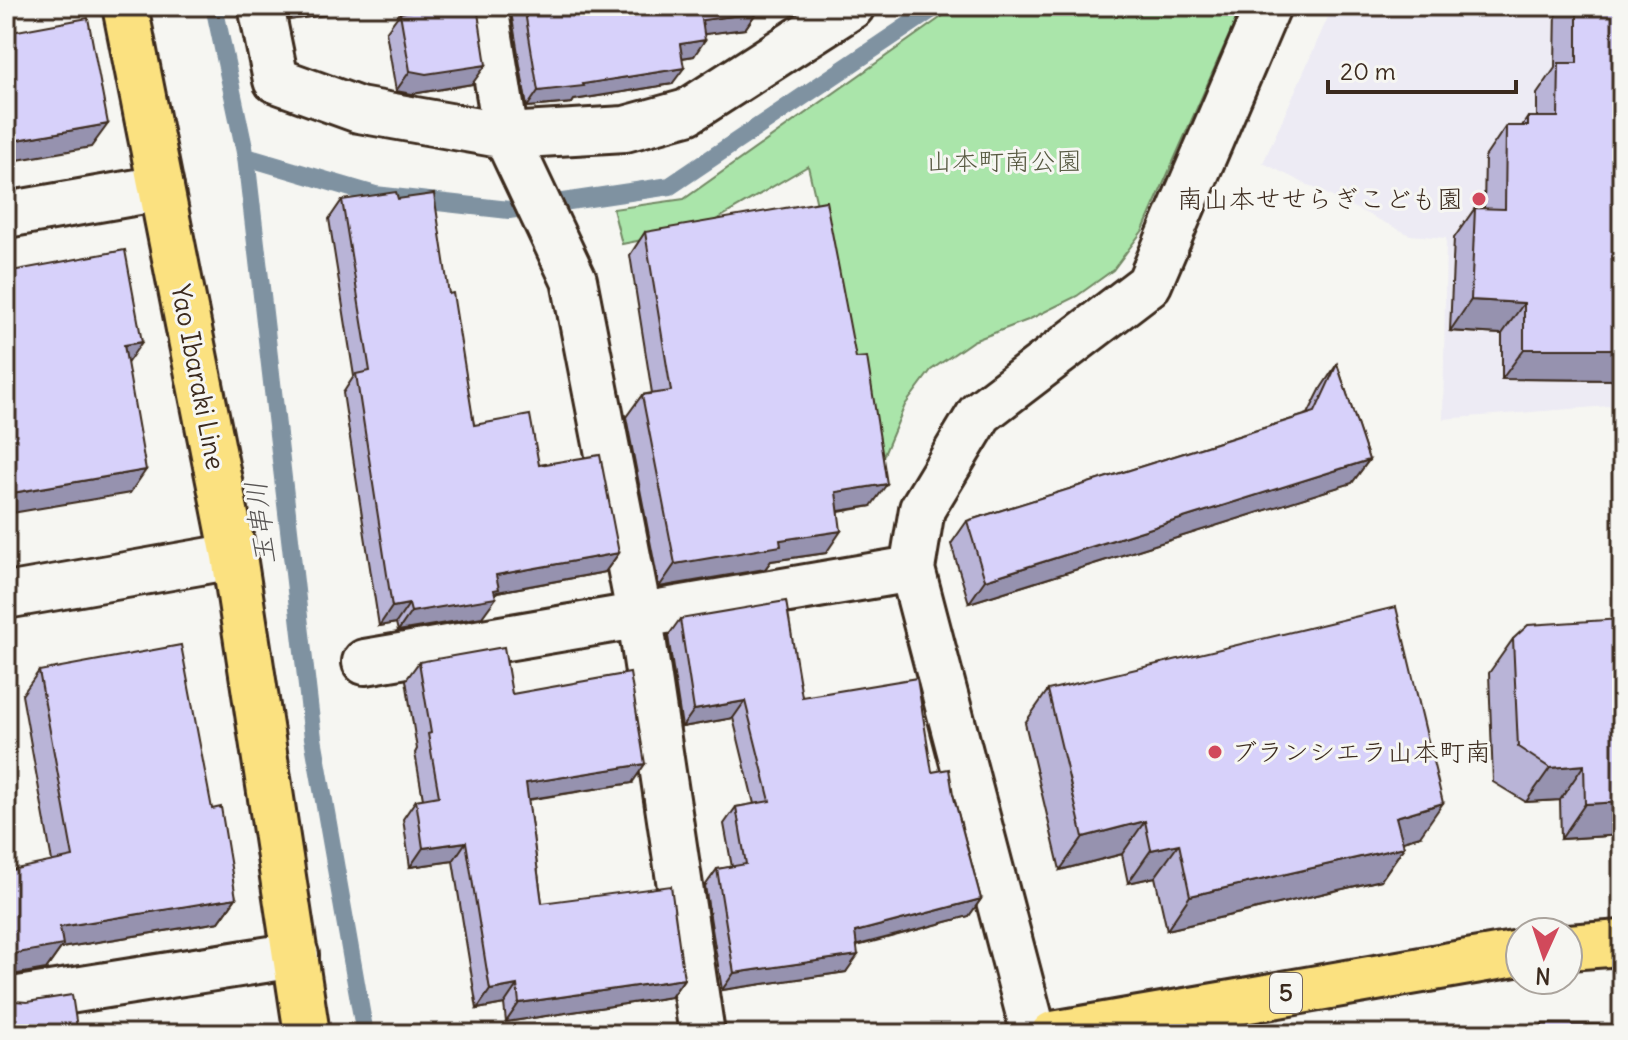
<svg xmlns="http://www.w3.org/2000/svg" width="1628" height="1040" viewBox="0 0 1628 1040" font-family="Delius,'Klee One',sans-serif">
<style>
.built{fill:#edebf4}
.green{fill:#aae5aa;stroke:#728864;stroke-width:2}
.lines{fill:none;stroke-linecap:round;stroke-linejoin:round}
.stream{stroke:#7f92a1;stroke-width:18}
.minor-casing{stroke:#3b2a1e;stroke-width:50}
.primary-casing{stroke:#3b2a1e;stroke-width:50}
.minor{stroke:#f6f6f2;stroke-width:44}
.primary{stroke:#fbe180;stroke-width:44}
.wall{fill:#b9b4d7;stroke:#3b2a1e;stroke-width:2}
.shaded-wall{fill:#9692af;stroke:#3b2a1e;stroke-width:2}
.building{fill:#d7d1fa;stroke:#3b2a1e;stroke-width:2}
.poi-dot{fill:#d1495b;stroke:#f6f6f2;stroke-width:3}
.labels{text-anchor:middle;stroke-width:6;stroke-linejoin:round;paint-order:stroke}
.shield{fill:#f6f6f2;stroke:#73675e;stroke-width:2}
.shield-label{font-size:24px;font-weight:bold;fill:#3b2a1e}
.park-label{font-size:26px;fill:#575941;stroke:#f6f6f2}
.poi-label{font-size:26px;fill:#3b2a1e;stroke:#f6f6f2;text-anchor:end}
.street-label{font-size:26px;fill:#3b2a1e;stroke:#f6f6f2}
.water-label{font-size:28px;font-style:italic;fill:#585554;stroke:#f6f6f2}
</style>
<rect width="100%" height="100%" fill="#f6f6f2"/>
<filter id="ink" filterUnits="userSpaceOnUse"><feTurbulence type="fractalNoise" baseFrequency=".0125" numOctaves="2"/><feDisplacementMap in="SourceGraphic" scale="16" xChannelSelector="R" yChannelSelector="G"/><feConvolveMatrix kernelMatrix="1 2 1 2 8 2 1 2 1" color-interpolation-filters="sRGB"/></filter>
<g filter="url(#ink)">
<!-- built -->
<path class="built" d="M1333,6H1622V405L1443,419L1446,238L1410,235L1263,163Z"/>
<!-- green -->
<path class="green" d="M957,6H1242L1143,230L1113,270L1077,296L1028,320L973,341L931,370L905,405L878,469L808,166L702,228L622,244L613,209L684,199Z"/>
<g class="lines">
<!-- stream -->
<path class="stream" d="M214,6L246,157L313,738L365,1034
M246,157L375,195L509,210L670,186L937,6"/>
<defs>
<path id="minor" d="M261,6L276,80L359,110L506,136L625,129L687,112L852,6
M485,6L506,136L574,280L640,618L702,1034
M6,215L161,188
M6,596L234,556
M365,662L912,569
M6,1001L296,955
M1034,1034L912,569L922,509L980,413L1149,284L1268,6"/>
<path id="primary" d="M125,6L234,556L307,1034
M1568,947L1622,943
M1053,1034L1520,953"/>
</defs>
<!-- minor casing -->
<use href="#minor" class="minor-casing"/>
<!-- primary casing -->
<use href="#primary" class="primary-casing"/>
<!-- minor -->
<use href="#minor" class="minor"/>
<!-- primary -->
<use href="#primary" class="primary"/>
</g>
<!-- wall -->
<path class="wall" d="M285,6H331L324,15L289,20Z
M516,6H755L756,13L745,29L704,34L694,56L682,58L672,84L574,100L572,103L527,107L511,12Z
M1556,6H1622V380L1502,379V334L1450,331L1454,238L1475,208H1484L1485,157L1506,126H1522L1528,117H1537V94L1555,68Z
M400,13L472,84L412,94L396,91L386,32Z
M398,199L449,294L474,425L539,465L619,553L605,572L497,592L482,617L398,631L396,623L379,626L343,393L354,376L329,219L342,200Z
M645,232L871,506L839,512L826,553L771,561L765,569L659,587L626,417L642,395L652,393L630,255Z
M1337,364L1369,460L1352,483L969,603L951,544L967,521L1308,414L1321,388Z
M680,619L802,697L932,772L953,794L981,899L969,916L857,946L846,972L722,990L705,886L717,869L732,867L724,824L736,807L754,804L733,718L682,727L668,636Z
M1622,619V835L1561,839L1560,800L1526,802L1493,782L1489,673L1513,639Z
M419,662L512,694L632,783L528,800L542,903L684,979L671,997L506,1022L504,1004L477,1009L453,861L410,867L403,819L416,800L423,799L415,753L417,749L406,680Z
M39,671L212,809L236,898L219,922L61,948L46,969L52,861L22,695Z
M1048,690L1420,836L1402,841L1404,847L1381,880L1167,930L1155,877L1128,883L1122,854L1060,870L1025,723Z
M1542,1024L1622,1034H1535Z"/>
<!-- shaded-wall -->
<path class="shaded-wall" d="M299,6H331L324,15L289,20Z
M756,13L745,29L690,36L702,20Z
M705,40L694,56L668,60L680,44Z
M486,65L472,84L412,94L396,91L410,71Z
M684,68L672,84L574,100L572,103L527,107L538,91Z
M108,124L91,147L6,162V142Z
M1471,300L1524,303L1502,334L1450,331Z
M142,342L126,365L124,345Z
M1524,349H1622V380L1502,379Z
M1369,460L1352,483L969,603L985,580Z
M146,470L130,493L6,514V494Z
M887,484L871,506L820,514L836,492Z
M841,531L826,553L771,561L765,569L659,587L675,564L780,540Z
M619,553L605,572L497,592L493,598H496L482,617L398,631L411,612L496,575Z
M409,604L396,623L379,626L392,607Z
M745,701L733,718L682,727L694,710Z
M645,764L632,783L512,802L526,783Z
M1584,765L1560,800L1526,802L1550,768Z
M1622,802V835L1561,839L1585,804Z
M1443,803L1420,836L1373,850L1396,817Z
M1145,821L1122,854L1060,870L1083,837Z
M466,842L453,861L410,867L423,848Z
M1179,844L1155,877L1128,883L1151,850Z
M1404,847L1381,880L1167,930L1190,896Z
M236,898L219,922L61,948L46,969L6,976V959L60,927Z
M981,899L969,916L843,949L855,932Z
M858,955L846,972L722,990L734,973Z
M684,979L671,997L506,1022L519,1003Z
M517,985L504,1004L477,1009L490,990Z"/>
<!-- building -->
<path class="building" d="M441,6H477L486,65L426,74L410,71L400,13Z
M524,6H755L756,13L702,20L705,40L680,44L684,68L583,84L584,86L538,91Z
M1577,6H1622V349H1524V303L1471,300L1475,208L1505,209L1506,126H1528V117H1558L1559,63H1577Z
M88,18L108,124L6,142V33Z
M396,192L398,199L434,194L449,294L453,293L474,425L530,415L539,465L600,455L619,553L496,575L499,589L494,590L496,598L411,612L409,604L392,607L356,374L370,371L342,200Z
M826,201L856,358L867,357L887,484L836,492L841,531L780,540L781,546L675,564L642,395L671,391L645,232Z
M125,250L142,342L124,345L146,470L6,494V272Z
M1337,364L1369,460L985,580L967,521L1315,412Z
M786,601L802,697L917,678L932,772L949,769L953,794L981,899L855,932L858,955L734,973L717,869L746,864L736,807L770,801L745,701L694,710L680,619Z
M1396,607L1443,803L1396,817L1404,847L1190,896L1179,844L1151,850L1145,821L1083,837L1048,690Z
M1622,619V802L1585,804L1584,765L1550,768L1518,747L1513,639L1528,625Z
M181,645L212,809L221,807L236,898L60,927L63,945L18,953L6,959V871L73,857L39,671Z
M504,647L512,694L630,673L645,764L526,783L542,903L671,886L684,979L519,1003L517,985L490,990L466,842L423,848L416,800L439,796L428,734L431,733L419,662Z
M6,994L15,1001L27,1002L72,995L78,1034H6Z
M1542,1024L1622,1025V1034H1542Z"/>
</g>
<!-- markers -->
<g class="poi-dot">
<circle cx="1479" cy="199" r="8"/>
<circle cx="1215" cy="752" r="8"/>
</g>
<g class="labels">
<!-- shield labels -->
<rect class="shield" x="1270" y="973" width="32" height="40" rx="6"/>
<g class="shield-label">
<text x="1286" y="1001">5</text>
</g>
<!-- park labels -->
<g class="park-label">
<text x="1004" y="170">山本町南公園</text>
</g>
<!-- poi labels -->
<g class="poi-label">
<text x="1463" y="208">南山本せせらぎこども園</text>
<text x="1231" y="761" text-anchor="start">ブランシエラ山本町南</text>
</g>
<!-- street labels -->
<g class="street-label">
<text transform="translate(198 377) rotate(79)" y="9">Yao Ibaraki Line</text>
</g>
<!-- water labels -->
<g class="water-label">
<text transform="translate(260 523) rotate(-97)" y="10">玉串川</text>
</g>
</g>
<!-- margin -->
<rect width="1628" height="1040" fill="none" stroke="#f6f6f2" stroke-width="32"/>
<rect x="16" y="16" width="1596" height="1008" fill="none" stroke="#3b2a1e" stroke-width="3" filter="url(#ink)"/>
<!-- north arrow -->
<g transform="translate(1544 956) rotate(183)"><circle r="38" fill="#f6f6f2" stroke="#aba49d" stroke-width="2"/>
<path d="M0-6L14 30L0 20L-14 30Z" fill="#d1495b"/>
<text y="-12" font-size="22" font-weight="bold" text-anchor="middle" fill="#3b2a1e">N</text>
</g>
<!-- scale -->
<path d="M1328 80v12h188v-12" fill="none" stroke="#3b2a1e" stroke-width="4"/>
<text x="1340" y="80" font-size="24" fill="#3b2a1e" stroke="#f6f6f2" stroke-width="6" paint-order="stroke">20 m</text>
</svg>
